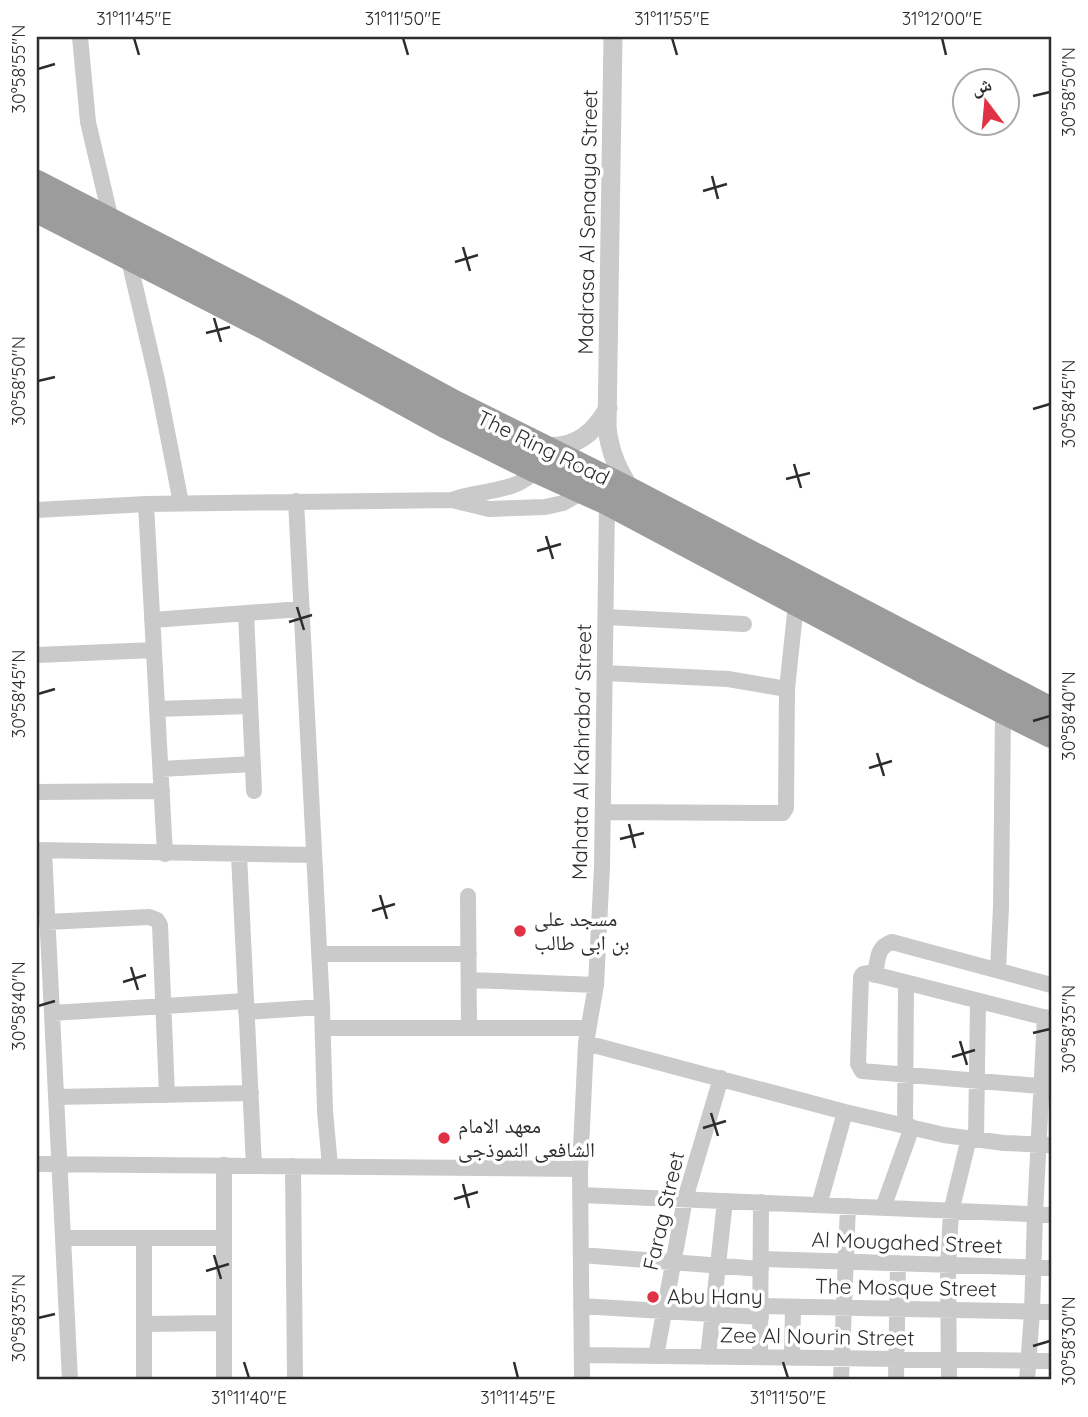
<svg xmlns="http://www.w3.org/2000/svg" width="1088" height="1417" viewBox="0 0 1088 1417" font-family="Quicksand,'Noto Naskh Arabic',sans-serif">
<style>
.lines{fill:none;stroke-linecap:round;stroke-linejoin:round}
.minor{stroke:#cacaca;stroke-width:16}
.tertiary{stroke:#cacaca;stroke-width:19}
.trunk{stroke:#9c9c9c;stroke-width:26}
.ticks{fill:none;stroke:#2d2d2d;stroke-width:2.5}
.poi-dot{fill:#e13245;stroke:#fff;stroke-width:2.5}
.labels{text-anchor:middle;stroke-width:7;stroke-linejoin:round;paint-order:stroke}
.street-label{font-size:21px;fill:#2d2d2d;stroke:#fff}
.poi-label{font-size:21px;fill:#2d2d2d;stroke:#fff;text-anchor:start}
.neatline{fill:none;stroke:#2d2d2d;stroke-width:2.5}
.ticks-label{font-size:18px;text-anchor:middle;fill:#2d2d2d}
</style>
<rect width="100%" height="100%" fill="#fff"/>
<g class="lines">
<!-- minor -->
<path class="minor" d="M80,37L88,122L111,220
M128,256L157,380L181,503
M452,500C479,489 516,494 536,470
M296,501L322,1007L325,1111L330,1166
M146,504L165,854
M37,510L146,504L377,501L452,500L489,509L545,507L563,503L584,491
M246,613L254,791
M606,617L744,624
M152,620L302,609
M37,655L154,650
M605,673L728,679L787,689
M157,709L250,706
M161,769L253,764
M37,792L162,791
M603,812L783,813L786,808L787,689L796,604
M37,850L314,855
M44,851L70,1380
M239,855L254,1166
M468,896L469,1028
M47,922L149,917L157,920L160,925L167,1095
M319,954H469
M998,970L1001,907L1003,712
M875,975C878,961 876,947 892,942L1051,985
M469,980L596,985
M246,1012L322,1007
M52,1013L246,1001
M1051,1019L869,973L863,974L861,977L858,1064L862,1071L1051,1087
M323,1028H587
M586,1043L845,1112
M56,1097L251,1093
M905,1126L906,983
M976,1140L978,1001
M37,1164L580,1169
M224,1165V1380
M293,1166L295,1380
M580,1195L1051,1215
M819,1205L845,1112L944,1135L1004,1143L1051,1145
M883,1208L912,1127
M63,1238H224
M144,1238V1380
M581,1255L761,1269
M761,1259L1051,1268
M581,1306L761,1317
M760,1306L1051,1312
M144,1324L224,1323
M582,1355L1051,1361
M656,1356L685,1199L721,1078
M708,1357L725,1201
M760,1357L761,1202
M792,1358L793,1307
M582,1380L580,1169L586,1043L596,985L602,867L607,502
M841,1380L848,1206
M896,1380L898,1263
M949,1380L948,1265L951,1212L969,1138
M1027,1380L1032,1312L1035,1214L1045,1017"/>
<!-- tertiary -->
<path class="tertiary" d="M613,37L607,427C610,453 618,471 632,491
M543,446C573,450 594,434 608,408"/>
<!-- trunk -->
<path class="trunk" d="M37,183L279,308L454,403L633,492L1051,710
M37,210L267,328L445,425L536,470L607,502L928,673L1051,735"/>
</g>
<!-- ticks -->
<path class="ticks" d="M134,38L139,55M403,38L408,55M672,38L677,55M942,38L946,55M38,69L55,64M1033,96L1050,92M712,176L718,199M703,191L727,184M463,247L470,271M455,262L478,255M214,318L221,342M206,333L230,327M38,381L55,377M1033,409L1050,404M794,464L801,488M786,479L810,473M546,536L553,559M537,551L561,544M297,607L304,630M289,622L312,615M38,694L55,689M1033,721L1050,716M877,753L884,776M869,768L892,761M629,824L635,848M620,839L644,833M380,895L387,919M372,911L395,904M131,967L138,990M123,982L146,975M38,1006L55,1001M1033,1033L1050,1029M960,1041L967,1065M952,1057L975,1050M711,1113L718,1136M703,1128L726,1121M463,1184L469,1208M454,1199L478,1192M214,1255L221,1279M206,1271L229,1264M38,1318L55,1314M1033,1346L1050,1341M244,1362L249,1378M514,1362L518,1378M783,1362L788,1378"/>
<!-- markers -->
<g class="poi-dot">
<circle cx="520" cy="931" r="7"/>
<circle cx="444" cy="1138" r="7"/>
<circle cx="653" cy="1297" r="7"/>
</g>
<g class="labels">
<!-- street labels -->
<g class="street-label">
<text transform="translate(588 222) rotate(-89)" y="7">Madrasa Al Senaaya Street</text>
<text transform="translate(543 448) rotate(26)" y="7">The Ring Road</text>
<text transform="translate(582 752) rotate(-89)" y="7">Mahata Al Kahraba' Street</text>
<text transform="translate(664 1211) rotate(-77)" y="7">Farag Street</text>
<text transform="translate(907 1243) rotate(2)" y="7">Al Mougahed Street</text>
<text transform="translate(906 1288) rotate(1)" y="7">The Mosque Street</text>
<text transform="translate(817 1337) rotate(1)" y="7">Zee Al Nourin Street</text>
</g>
<!-- poi labels -->
<g class="poi-label">
<text x="534" y="926">مسجد على<tspan x="534" dy="24">بن ابى طالب</tspan></text>
<text x="458" y="1133">معهد الامام<tspan x="458" dy="24">الشافعى النموذجى</tspan></text>
<text x="667" y="1304">Abu Hany</text>
</g>
</g>
<!-- border -->
<rect width="1088" height="1417" fill="none" stroke="#ffffff" stroke-width="77"/>
<!-- north arrow -->
<g transform="translate(986 102) rotate(344)"><circle r="33" fill="#ffffff" stroke="#ababab" stroke-width="2"/>
<path d="M0-5L12 26L0 18L-12 26Z" fill="#e13245"/>
<text y="-10" font-size="19" font-weight="bold" text-anchor="middle" fill="#2d2d2d">ش</text>
</g>
<rect x="38" y="38" width="1012" height="1340" class="neatline"/>
<g class="ticks-label">
<text x="134" y="25">31°11'45"E</text>
<text x="403" y="25">31°11'50"E</text>
<text x="672" y="25">31°11'55"E</text>
<text x="942" y="25">31°12'00"E</text>
<text transform="translate(19 69) rotate(-90)" y="6">30°58'55"N</text>
<text transform="translate(1069 92) rotate(-90)" y="6">30°58'50"N</text>
<text transform="translate(19 381) rotate(-90)" y="6">30°58'50"N</text>
<text transform="translate(1069 404) rotate(-90)" y="6">30°58'45"N</text>
<text transform="translate(19 694) rotate(-90)" y="6">30°58'45"N</text>
<text transform="translate(1069 716) rotate(-90)" y="6">30°58'40"N</text>
<text transform="translate(19 1006) rotate(-90)" y="6">30°58'40"N</text>
<text transform="translate(1069 1029) rotate(-90)" y="6">30°58'35"N</text>
<text transform="translate(19 1318) rotate(-90)" y="6">30°58'35"N</text>
<text transform="translate(1069 1341) rotate(-90)" y="6">30°58'30"N</text>
<text x="249" y="1404">31°11'40"E</text>
<text x="518" y="1404">31°11'45"E</text>
<text x="788" y="1404">31°11'50"E</text>
</g>
</svg>
